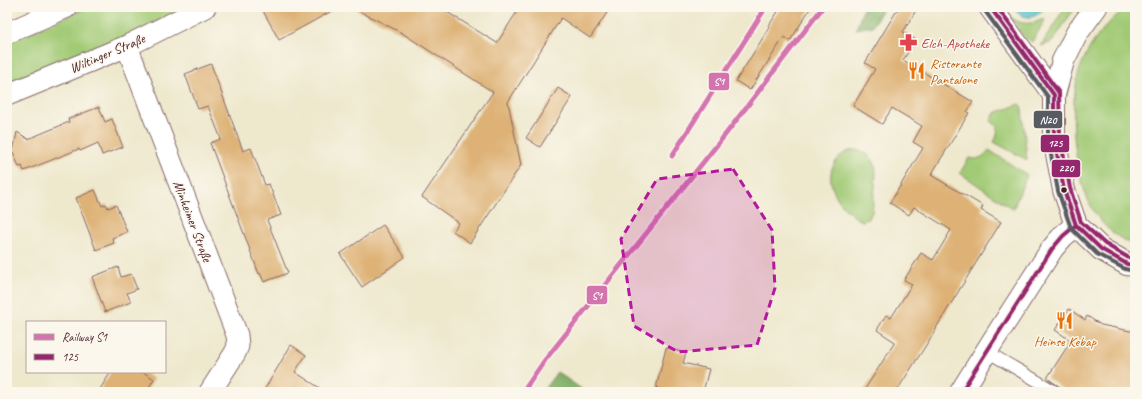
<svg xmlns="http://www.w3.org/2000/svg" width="1142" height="399" viewBox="0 0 1142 399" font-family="Caveat,sans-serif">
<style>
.green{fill:#a1ca75;stroke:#767450}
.forest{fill:#80ae66;stroke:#656648}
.water{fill:#50bec5;stroke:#4d6e78}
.building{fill:#deb277}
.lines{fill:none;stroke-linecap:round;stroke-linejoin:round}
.service-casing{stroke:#836564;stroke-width:13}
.minor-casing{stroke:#836564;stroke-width:23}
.tertiary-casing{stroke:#836564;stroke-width:24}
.service{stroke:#fff;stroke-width:11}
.minor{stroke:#fff;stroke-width:21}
.tertiary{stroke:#fff;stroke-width:22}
.bus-1-casing{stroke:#fbf7ec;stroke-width:7}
.bus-2-casing{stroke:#fbf7ec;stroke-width:7}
.bus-3-casing{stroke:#fbf7ec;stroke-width:7}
.bus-1{stroke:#95276e;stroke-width:4}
.bus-2{stroke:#595b62;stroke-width:4}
.bus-3{stroke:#95276e;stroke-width:4}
.rail-1-casing{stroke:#fbf7ec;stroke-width:8}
.rail-1{stroke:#d474ae;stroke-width:5}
.marked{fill:#b5179e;fill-opacity:0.2;stroke:#b5179e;stroke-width:3;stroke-dasharray:8 5;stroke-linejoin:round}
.bus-dot{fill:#4a1f2b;stroke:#fbf7ec;stroke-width:1.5}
.labels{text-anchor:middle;stroke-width:3;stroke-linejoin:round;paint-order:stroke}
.health-label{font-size:14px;fill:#be3a42;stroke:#fbf7ec;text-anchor:start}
.street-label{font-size:14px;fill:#4a1f2b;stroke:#fbf7ec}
.food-label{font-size:14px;fill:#c56008;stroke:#fbf7ec;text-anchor:start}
.line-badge{stroke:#fbf7ec;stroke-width:1.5}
.badge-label{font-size:11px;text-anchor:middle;font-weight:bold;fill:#fff}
</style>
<rect width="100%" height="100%" fill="#fbf7ec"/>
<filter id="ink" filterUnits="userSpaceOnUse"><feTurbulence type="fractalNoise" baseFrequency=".025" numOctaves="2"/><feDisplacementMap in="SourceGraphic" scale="8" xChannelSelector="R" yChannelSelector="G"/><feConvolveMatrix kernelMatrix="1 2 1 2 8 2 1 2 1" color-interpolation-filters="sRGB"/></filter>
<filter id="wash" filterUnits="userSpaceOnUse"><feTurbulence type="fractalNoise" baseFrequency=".012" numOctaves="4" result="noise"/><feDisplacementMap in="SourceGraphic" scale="16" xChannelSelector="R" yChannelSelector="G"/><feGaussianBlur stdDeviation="0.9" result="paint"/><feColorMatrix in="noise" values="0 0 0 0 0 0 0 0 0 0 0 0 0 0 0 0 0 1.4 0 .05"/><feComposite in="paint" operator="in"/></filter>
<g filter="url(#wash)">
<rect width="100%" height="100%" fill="#eee8cd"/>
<!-- green -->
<path class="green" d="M88,7H186L112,43L7,85V43Z
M1003,7H1006C1012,24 1028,27 1043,19L1045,20L1032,42L1024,36Z
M1065,7H1074L1072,12L1053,41L1049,43L1041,46Z
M1128,7H1135V245C1119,239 1107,230 1097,216C1073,183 1066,101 1082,63C1091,42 1108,20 1128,7Z
M1020,104L1022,109L1027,160L994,142C999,134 999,126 991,121L995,113Z
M859,150L868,155L874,162L876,171L875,187L872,212L869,218L863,221C856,219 851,214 845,208C834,196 825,178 835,163C838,158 843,153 849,151C852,150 856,150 859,150Z
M989,150L1027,175L1013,209L960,173L969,158C978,161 983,157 989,150Z"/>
<!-- forest -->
<path class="forest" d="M864,7H884L873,26L856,29Z
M557,372L586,392H542Z"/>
<!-- water -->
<path class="water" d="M1013,7H1044C1037,21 1020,20 1013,7Z"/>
<g id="blocks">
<!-- building -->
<path class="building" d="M261,7H339L279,40Z
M351,7H439L497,43L520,7H611L590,38L561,18L508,102L521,165L470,243L453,231L459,223L422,197L493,92L402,33Z
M781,7H811L790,41L784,37L750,90L736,81L769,28L768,27Z
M899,7H918L903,32L916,40L903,60L973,102L967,112L969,113L931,175L983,206L981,210L1001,222L936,328H937L896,392H863L895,342L877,330L886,315L891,318L912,284L904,280L921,253L933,260L951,230L914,207L909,215L890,203L923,148L913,142L922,126L892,108L882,124L853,106L875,69L865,63Z
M211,64L243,151L251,148L265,185L269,184L281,215L267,220L288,273L264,282L260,273L259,274L210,143L221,139L208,106L198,109L185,74Z
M558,88L572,97L540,147L526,138Z
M99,107L105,122L112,119L123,147L102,155L98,143L80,151L79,149L24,171L22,166L19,167L13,152L17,132L28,139L69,122L68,119Z
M95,190L102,206L106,204L108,208L116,205L127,232L112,238L114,243L96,250L76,198Z
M383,225L405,257L362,287L340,254Z
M118,267L121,277L131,274L137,289L127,293L131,302L105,312L92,277Z
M1069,309L1085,320L1087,316L1101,325L1135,332V392H1067L1047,378L1069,344H1068L1070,340L1055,330Z
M291,345L306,355L295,372L326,392H263Z
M666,348L686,353L683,363L709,369L703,392H674L656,388Z
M111,372H143L154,379L146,392H98Z"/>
</g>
</g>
<g filter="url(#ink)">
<use href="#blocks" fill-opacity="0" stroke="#836564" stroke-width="1"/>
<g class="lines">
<defs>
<path id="service" d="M986,351L1056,392"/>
<path id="minor" d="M7,33L67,7
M127,46L237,335L238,346L235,353L210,392
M7,95L127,46L205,7"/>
<path id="tertiary" d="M990,7L1054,95
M1096,7L1077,33L1063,61L1054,95V138L1064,190L1076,225L1101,249L1127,264L1135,265
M961,392L991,344L1052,249L1063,236L1076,225"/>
</defs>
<!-- service casing -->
<use href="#service" class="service-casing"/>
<!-- minor casing -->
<use href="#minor" class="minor-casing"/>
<!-- tertiary casing -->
<use href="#tertiary" class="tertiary-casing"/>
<!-- service -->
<use href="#service" class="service"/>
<!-- minor -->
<use href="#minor" class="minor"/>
<!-- tertiary -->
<use href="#tertiary" class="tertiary"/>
<defs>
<path id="bus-1" d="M990,7L1054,95V138L1064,190L1076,225L1101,249L1127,264L1135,265
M961,392L1052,249L1063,236L1076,225"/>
<path id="bus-2" d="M985,11L1048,97V139L1058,191L1071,228L1097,254L1125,269L1134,271"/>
<path id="bus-3" d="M997,7L1059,93L1060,137L1070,188L1081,222L1105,244L1129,258L1135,259"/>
</defs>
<!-- bus-1 casing -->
<use href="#bus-1" class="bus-1-casing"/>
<!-- bus-2 casing -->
<use href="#bus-2" class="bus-2-casing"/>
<!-- bus-3 casing -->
<use href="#bus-3" class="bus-3-casing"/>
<!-- bus-1 -->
<use href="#bus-1" class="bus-1"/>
<!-- bus-2 -->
<use href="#bus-2" class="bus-2"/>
<!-- bus-3 -->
<use href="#bus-3" class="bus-3"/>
<defs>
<path id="rail-1" d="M672,156L766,7
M523,392L545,360L725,135L823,7"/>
</defs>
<!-- rail-1 casing -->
<use href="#rail-1" class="rail-1-casing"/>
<!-- rail-1 -->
<use href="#rail-1" class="rail-1"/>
</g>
</g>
<!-- marked area -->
<path class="marked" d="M733,169L772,230L775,288L757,345L678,352L634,326L621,239L657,179Z"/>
<!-- icons -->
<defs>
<symbol id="pharmacy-bare" viewBox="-9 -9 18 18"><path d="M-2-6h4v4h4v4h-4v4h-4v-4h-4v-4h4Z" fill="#e0444e" stroke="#fbf7ec" stroke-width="2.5" paint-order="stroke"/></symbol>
<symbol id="restaurant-bare" viewBox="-9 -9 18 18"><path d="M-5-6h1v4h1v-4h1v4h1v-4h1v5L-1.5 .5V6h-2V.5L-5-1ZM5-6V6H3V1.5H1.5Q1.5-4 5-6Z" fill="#e8710a" stroke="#fbf7ec" stroke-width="2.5" paint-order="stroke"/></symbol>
</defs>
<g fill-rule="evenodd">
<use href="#pharmacy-bare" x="896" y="30" width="25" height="25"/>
<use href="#restaurant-bare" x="904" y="58" width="25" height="25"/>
<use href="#restaurant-bare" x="1052" y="308" width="25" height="25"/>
</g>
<!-- markers -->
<circle class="bus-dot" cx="1064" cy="190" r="3.5"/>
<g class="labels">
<!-- health labels -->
<g class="health-label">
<text x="921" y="48">Elch-Apotheke</text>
</g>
<!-- street labels -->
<g class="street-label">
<text transform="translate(107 53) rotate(-23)" y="5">Wiltinger Straße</text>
<text transform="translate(193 221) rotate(69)" y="5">Minheimer Straße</text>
</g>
<!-- food labels -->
<g class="food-label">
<text x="930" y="68">Ristorante<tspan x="930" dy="16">Pantalone</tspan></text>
<text x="1065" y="346" text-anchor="middle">Heinse Kebap</text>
</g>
</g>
<g class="line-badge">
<rect x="708" y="72" width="22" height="19" rx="4" fill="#d474ae"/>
<rect x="1033" y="110" width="30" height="19" rx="4" fill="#595b62"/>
<rect x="1040" y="134" width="30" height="19" rx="4" fill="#95276e"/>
<rect x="1051" y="159" width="30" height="19" rx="4" fill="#95276e"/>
<rect x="586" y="285" width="22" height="20" rx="4" fill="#d474ae"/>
</g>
<g class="badge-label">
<text x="719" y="85">S1</text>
<text x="1048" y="124">N20</text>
<text x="1055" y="147">125</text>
<text x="1066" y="172">220</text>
<text x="597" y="299">S1</text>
</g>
<!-- margin -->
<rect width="1142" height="399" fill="none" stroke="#fbf7ec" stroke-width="24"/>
<!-- legend -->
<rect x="26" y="321" width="140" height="52" fill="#fbf7ec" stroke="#b4a19f"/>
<rect x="34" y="334" width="20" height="6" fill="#d474ae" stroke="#b4a19f"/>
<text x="62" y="341" font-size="12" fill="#4a1f2b">Railway S1</text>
<rect x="34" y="354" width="20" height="6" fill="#95276e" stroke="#b4a19f"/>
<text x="62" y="361" font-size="12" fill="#4a1f2b">125</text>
</svg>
